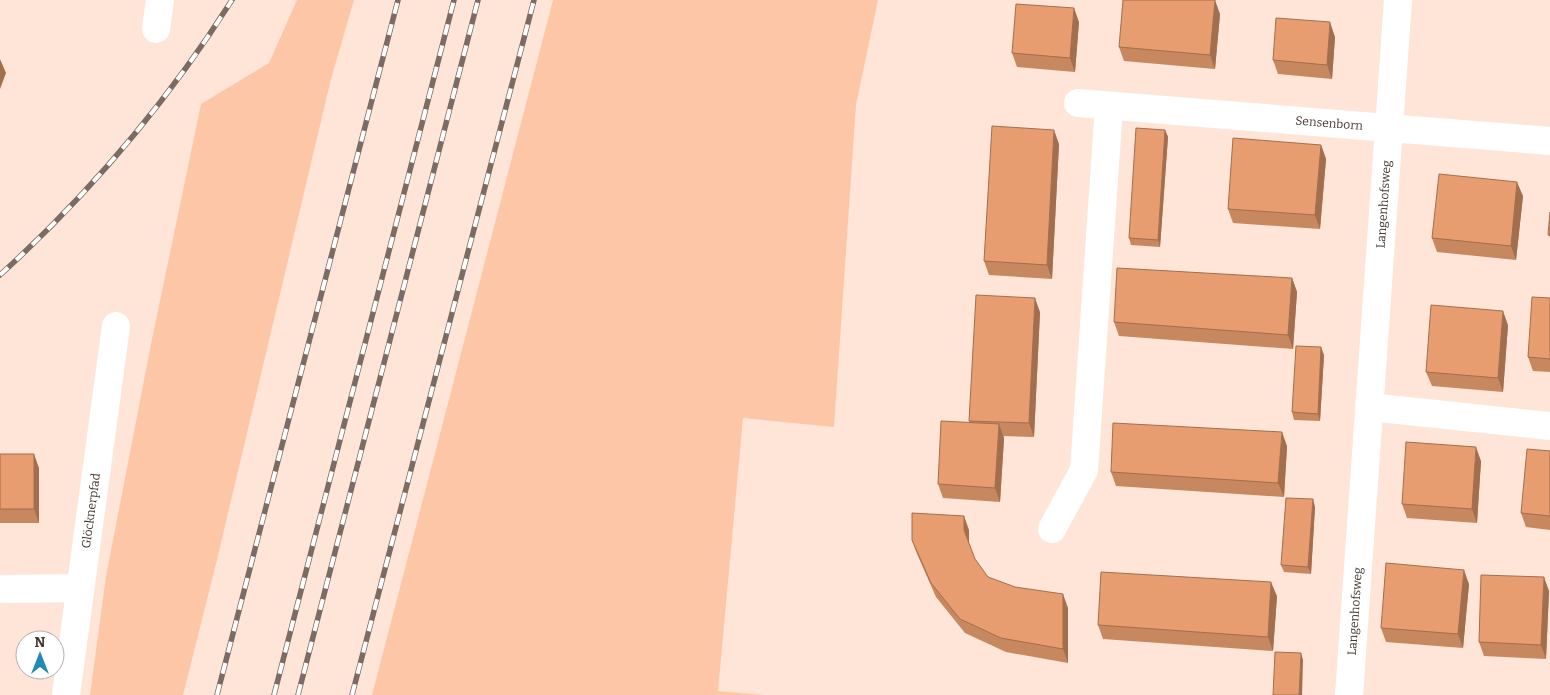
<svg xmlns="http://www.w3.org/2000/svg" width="1550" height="695" viewBox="0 0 1550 695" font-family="Bitter,serif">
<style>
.green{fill:#fdc7a7}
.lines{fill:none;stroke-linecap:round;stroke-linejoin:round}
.minor{stroke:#fff;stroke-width:28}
.rail-casing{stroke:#7b6b62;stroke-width:5.5}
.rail{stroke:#fff;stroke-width:4;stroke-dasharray:11;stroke-linecap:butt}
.wall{fill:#c7875f}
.shaded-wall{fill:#a26e4e}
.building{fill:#e79d6f;stroke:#a26e4e}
.labels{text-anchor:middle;stroke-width:5;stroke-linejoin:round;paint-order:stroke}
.street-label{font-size:12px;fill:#443831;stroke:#fff}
</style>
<rect width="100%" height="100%" fill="#fee5d7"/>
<!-- green -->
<path class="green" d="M297,0H354L331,79L216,564L183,695H90L106,576L152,339L201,104L269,63Z
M553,0H878L856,105L834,427L743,418L718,691L763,695H372Z"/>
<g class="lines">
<!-- minor -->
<g class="minor">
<path d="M156,29L160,0"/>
<path id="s1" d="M1078,103L1550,141"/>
<path d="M1369,407L1550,426"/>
<path d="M1052,529L1084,470L1109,106"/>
<path d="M0,589L80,588"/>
<path id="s2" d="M66,695L116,326"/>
<path id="s3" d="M1349,695L1398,0"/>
</g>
<defs>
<path id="rail" d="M0,275C89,194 168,101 232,0
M217,695L398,0
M274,695L454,0
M298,695L478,0
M352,695L534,0"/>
</defs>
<!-- rail casing -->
<use href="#rail" class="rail-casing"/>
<!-- rail -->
<use href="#rail" class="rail"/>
</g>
<!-- wall -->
<path class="wall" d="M1220,14L1215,69L1124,61L1119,47Z
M1079,22L1075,72L1017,67L1012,53Z
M1335,37L1332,79L1278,74L1273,60Z
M1165,130L1168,137L1160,247L1131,245L1129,238Z
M1059,144L1052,279L989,275L984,261Z
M1321,145L1326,159L1320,229L1233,223L1228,209Z
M1523,196L1516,260L1437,252L1432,238Z
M1292,278L1297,292L1293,349L1119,336L1114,322Z
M1550,298V372L1533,371L1528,357Z
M1040,312L1034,437L1003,436L1004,438L1000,502L943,498L938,484L970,423L969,421Z
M1508,325L1503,392L1432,386L1426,372Z
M1324,355L1320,421L1294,420L1292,412Z
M1287,446L1284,497L1116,486L1111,472Z
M1550,451V530L1526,527L1521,513Z
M0,454L39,468V523H0Z
M1481,461L1477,523L1407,518L1402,504Z
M1315,507L1311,574L1284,572L1281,565Z
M969,530V544L975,559L988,577L1068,608V663L1006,652L965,633L936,597L917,554L912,540Z
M1469,584L1463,648L1386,642L1381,628Z
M1549,591L1546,659L1484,656L1479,642Z
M1277,596L1273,651L1103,639L1098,625Z"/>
<!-- shaded-wall -->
<path class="shaded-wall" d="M1215,0L1220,14L1215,69L1210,55Z
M1074,8L1079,22L1075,72L1070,58Z
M1330,22L1335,37L1332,79L1327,65Z
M0,59L6,73L0,89Z
M1054,130L1059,144L1052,279L1047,265Z
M1165,130L1168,137L1160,247L1158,240Z
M1321,145L1326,159L1320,229L1315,215Z
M1517,182L1523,196L1516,260L1511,246Z
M1292,278L1297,292L1293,349L1288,335Z
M1035,298L1040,312L1034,437L1029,423Z
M1503,311L1508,325L1503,392L1498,378Z
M1321,347L1324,355L1320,421L1318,414Z
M999,424L1004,438L1000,502L995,488Z
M1282,432L1287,446L1284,497L1278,483Z
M1476,447L1481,461L1477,523L1472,509Z
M34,454L39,468V523L34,509Z
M1313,499L1315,507L1311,574L1308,567Z
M964,516L969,530V544L964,530Z
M1464,570L1469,584L1463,648L1458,634Z
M1544,577L1549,591L1546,659L1541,645Z
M1271,582L1277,596L1273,651L1268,637Z
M1063,594L1068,608V663L1063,649Z
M1301,653L1303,660L1302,695H1299Z"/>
<!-- building -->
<path class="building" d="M1123,0H1215L1210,55L1119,47Z
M1016,4L1074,8L1070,58L1012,53Z
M1276,18L1330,22L1327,65L1273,60Z
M992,126L1054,130L1047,265L984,261Z
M1136,128L1165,130L1158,240L1129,238Z
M1233,138L1321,145L1315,215L1228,209Z
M1439,174L1517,182L1511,246L1432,238Z
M1550,212V236L1548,235Z
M1117,268L1292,278L1288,335L1114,322Z
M976,295L1035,298L1029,423L969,421Z
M1532,297L1550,298V359L1528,357Z
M1431,305L1503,311L1498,378L1426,372Z
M1296,346L1321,347L1318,414L1292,412Z
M941,421L999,424L995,488L938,484Z
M1113,423L1282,432L1278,483L1111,472Z
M1406,442L1476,447L1472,509L1402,504Z
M1527,449L1550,451V516L1521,513Z
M0,454H34V509H0Z
M1286,498L1313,499L1308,567L1281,565Z
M912,513L964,516V530L975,559L988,577L1015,587L1063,594V649L1001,638L960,619L931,583L912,540Z
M1386,563L1464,570L1458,634L1381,628Z
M1101,572L1271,582L1268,637L1098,625Z
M1481,575L1544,577L1541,645L1479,642Z
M1275,652L1301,653L1299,695H1273Z"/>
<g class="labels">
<!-- street labels -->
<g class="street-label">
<text dy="4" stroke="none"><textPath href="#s1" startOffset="252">Sensenborn</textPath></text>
<text dy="4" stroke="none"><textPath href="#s3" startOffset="492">Langenhofsweg</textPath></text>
<text dy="4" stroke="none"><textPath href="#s2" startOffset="186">Glöcknerpfad</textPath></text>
<text dy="4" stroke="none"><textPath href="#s3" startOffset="84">Langenhofsweg</textPath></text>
</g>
</g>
<!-- north arrow -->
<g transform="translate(40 655)"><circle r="24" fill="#ffffff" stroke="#b4afad"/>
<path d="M0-4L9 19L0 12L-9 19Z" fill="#228bb3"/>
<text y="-8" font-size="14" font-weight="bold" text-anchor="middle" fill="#443831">N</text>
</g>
</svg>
